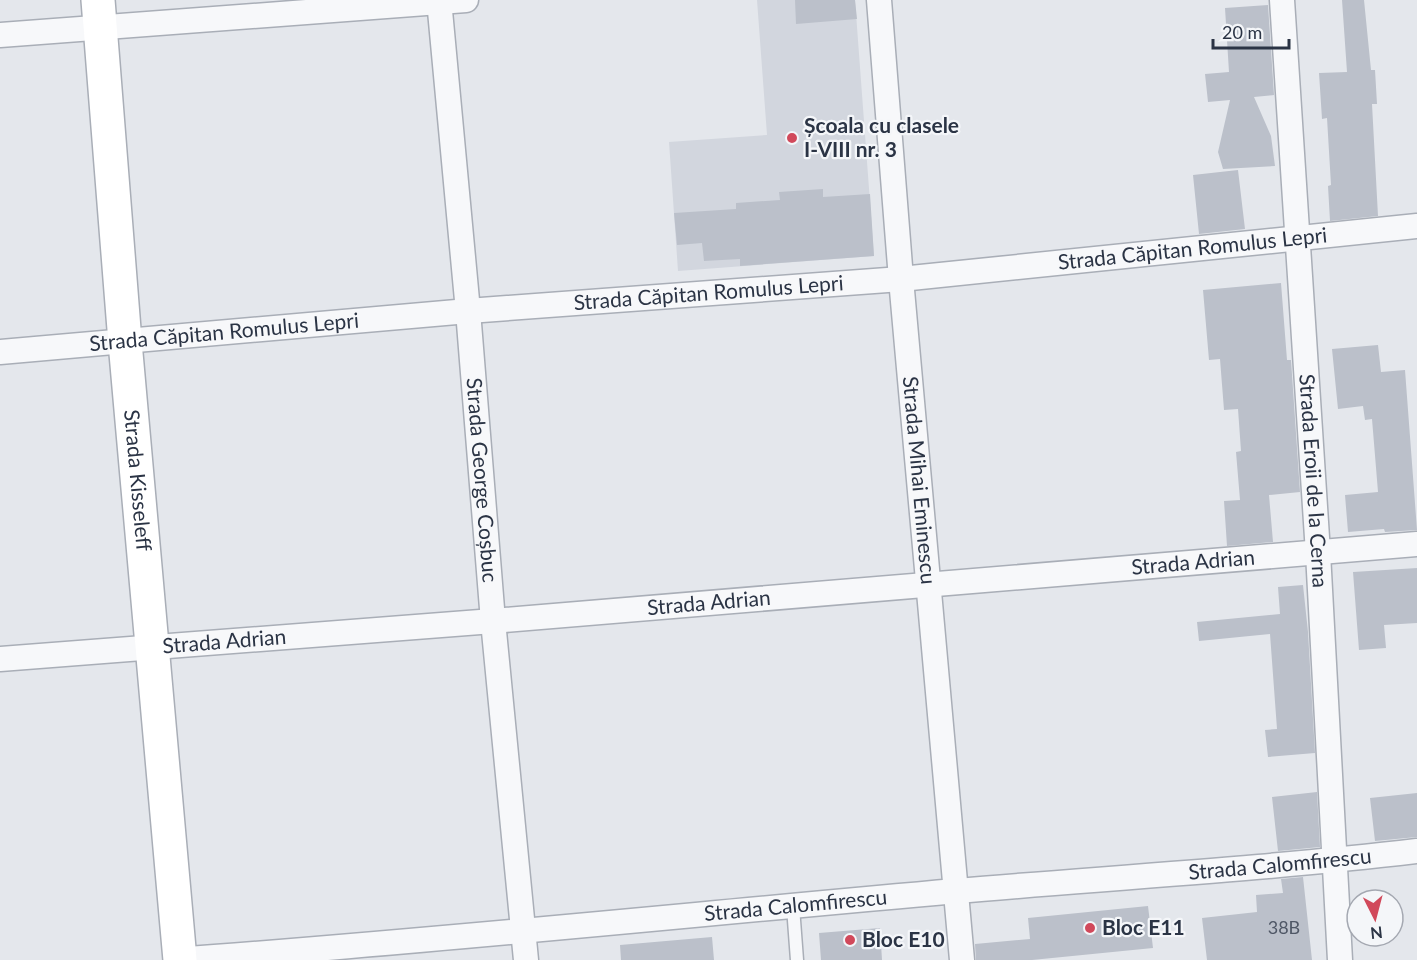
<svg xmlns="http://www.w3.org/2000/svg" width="1417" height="960" viewBox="0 0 1417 960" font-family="Lato,sans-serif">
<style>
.built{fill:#d2d6de}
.building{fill:#bbc0ca}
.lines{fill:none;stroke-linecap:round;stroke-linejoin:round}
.lane-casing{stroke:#a9aeb7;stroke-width:15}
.street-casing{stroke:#a9aeb7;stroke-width:27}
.secondary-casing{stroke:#a9aeb7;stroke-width:36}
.lane{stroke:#f7f8fa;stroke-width:12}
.street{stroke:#f7f8fa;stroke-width:24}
.secondary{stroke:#fff;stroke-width:33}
.poi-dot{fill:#d1495b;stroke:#f4f6f9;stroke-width:2}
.labels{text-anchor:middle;stroke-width:4.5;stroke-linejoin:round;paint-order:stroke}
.number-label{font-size:18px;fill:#4f5766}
.poi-label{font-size:21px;font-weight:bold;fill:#2b3445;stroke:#f4f6f9;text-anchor:start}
.street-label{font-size:21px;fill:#2b3445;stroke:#f4f6f9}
</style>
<rect width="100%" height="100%" fill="#e4e7ec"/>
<!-- built -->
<path class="built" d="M757,0H855L874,256L678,271L669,142L767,135Z"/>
<!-- building -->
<path class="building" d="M795,0H855L857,19L796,24Z
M1342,0H1364L1371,70H1375L1377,104H1372L1378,216L1330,221L1328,186L1331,185L1327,118L1322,119L1319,73L1347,72Z
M1268,5L1274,95L1254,97L1271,136L1275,166L1223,169L1218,152L1230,100L1208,102L1205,74L1229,72L1225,8Z
M1238,170L1245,229L1199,234L1193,175Z
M823,189V197L870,194L874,256L740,266V259L704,261L702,243L677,245L674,213L736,209V203L780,200L779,192Z
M1281,283L1287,360H1291L1300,492L1269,495L1273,542L1227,546L1224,501L1240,500L1236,452L1241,451L1238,409L1224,410L1220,359L1209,360L1203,290Z
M1378,345L1381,372L1405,370L1417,530L1385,532L1384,529L1348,532L1345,495L1378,492L1372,419L1365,420L1363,406L1338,409L1332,349Z
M1417,568V623L1384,625L1386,648L1359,650L1353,572Z
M1303,585L1308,632L1315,753L1268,757L1265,730L1277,729L1270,634L1199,641L1197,622L1280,614L1278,587Z
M1317,792L1320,847L1278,851L1272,797Z
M1417,793V837L1375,841L1370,798Z
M1303,877L1312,960H1207L1202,918L1257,912L1256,895L1283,893L1281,879Z
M1148,906L1153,948L1032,960H976L975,944L1030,939L1028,918Z
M880,928L882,960H821L819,933Z
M712,937L714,960H621L620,945Z"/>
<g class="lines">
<defs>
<path id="lane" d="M793,907L797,960"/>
<g id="street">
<path id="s1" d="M439,0L468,311L493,621L526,960"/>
<path id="s2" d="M879,0L901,279L962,960"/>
<path id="s3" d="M1282,0L1318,553L1340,960"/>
<path d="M0,35L466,0"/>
<path id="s4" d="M0,352L468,311L901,279L1417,226"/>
<path id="s5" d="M0,659L493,621L1417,544"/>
<path id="s6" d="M176,960C437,941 696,914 956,891C1109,878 1264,869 1417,851"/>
</g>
<g id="secondary">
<path id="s7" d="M98,0L125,342L180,960"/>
</g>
</defs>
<!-- lane casing -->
<use href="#lane" class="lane-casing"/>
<!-- street casing -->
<use href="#street" class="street-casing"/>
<!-- secondary casing -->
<use href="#secondary" class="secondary-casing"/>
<!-- lane -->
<use href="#lane" class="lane"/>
<!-- street -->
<use href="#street" class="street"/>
<!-- secondary -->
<use href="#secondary" class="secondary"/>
</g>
<!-- markers -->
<g class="poi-dot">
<circle cx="792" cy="138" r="6"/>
<circle cx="1090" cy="928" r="6"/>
<circle cx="850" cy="940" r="6"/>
</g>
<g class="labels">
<!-- number labels -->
<g class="number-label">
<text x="1284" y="934">38B</text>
</g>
<!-- poi labels -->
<g class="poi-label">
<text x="804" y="133">Școala cu clasele<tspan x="804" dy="24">I-VIII nr. 3</tspan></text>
<text x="1102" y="935">Bloc E11</text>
<text x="862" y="947">Bloc E10</text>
</g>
<!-- street labels -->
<g class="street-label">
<text dy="7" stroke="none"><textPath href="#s4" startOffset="1197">Strada Căpitan Romulus Lepri</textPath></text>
<text dy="7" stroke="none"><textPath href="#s4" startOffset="711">Strada Căpitan Romulus Lepri</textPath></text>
<text dy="7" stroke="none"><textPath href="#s4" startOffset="225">Strada Căpitan Romulus Lepri</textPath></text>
<text dy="7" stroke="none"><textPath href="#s7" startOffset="482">Strada Kisseleff</textPath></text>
<text dy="7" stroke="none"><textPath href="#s1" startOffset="482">Strada George Coșbuc</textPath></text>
<text dy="7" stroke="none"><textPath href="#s2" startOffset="482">Strada Mihai Eminescu</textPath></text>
<text dy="7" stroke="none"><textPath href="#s3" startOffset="482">Strada Eroii de la Cerna</textPath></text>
<text dy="7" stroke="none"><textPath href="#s5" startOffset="1197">Strada Adrian</textPath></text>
<text dy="7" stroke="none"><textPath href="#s5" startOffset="711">Strada Adrian</textPath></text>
<text dy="7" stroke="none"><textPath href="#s5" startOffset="225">Strada Adrian</textPath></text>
<text dy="7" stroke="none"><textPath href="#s6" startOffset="1108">Strada Calomfirescu</textPath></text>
<text dy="7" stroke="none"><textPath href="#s6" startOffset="622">Strada Calomfirescu</textPath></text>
</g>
</g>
<!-- north arrow -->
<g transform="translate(1375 918) rotate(174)"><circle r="28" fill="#f4f6f9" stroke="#a4a8b1" stroke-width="1.5"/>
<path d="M0-4.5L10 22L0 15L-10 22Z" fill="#d1495b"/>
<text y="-9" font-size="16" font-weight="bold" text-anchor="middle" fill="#2b3445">N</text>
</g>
<!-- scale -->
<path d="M1213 39v9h76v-9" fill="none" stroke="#2b3445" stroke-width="3"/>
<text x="1222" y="39" font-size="18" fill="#2b3445" stroke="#f4f6f9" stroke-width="4.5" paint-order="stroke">20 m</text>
</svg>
